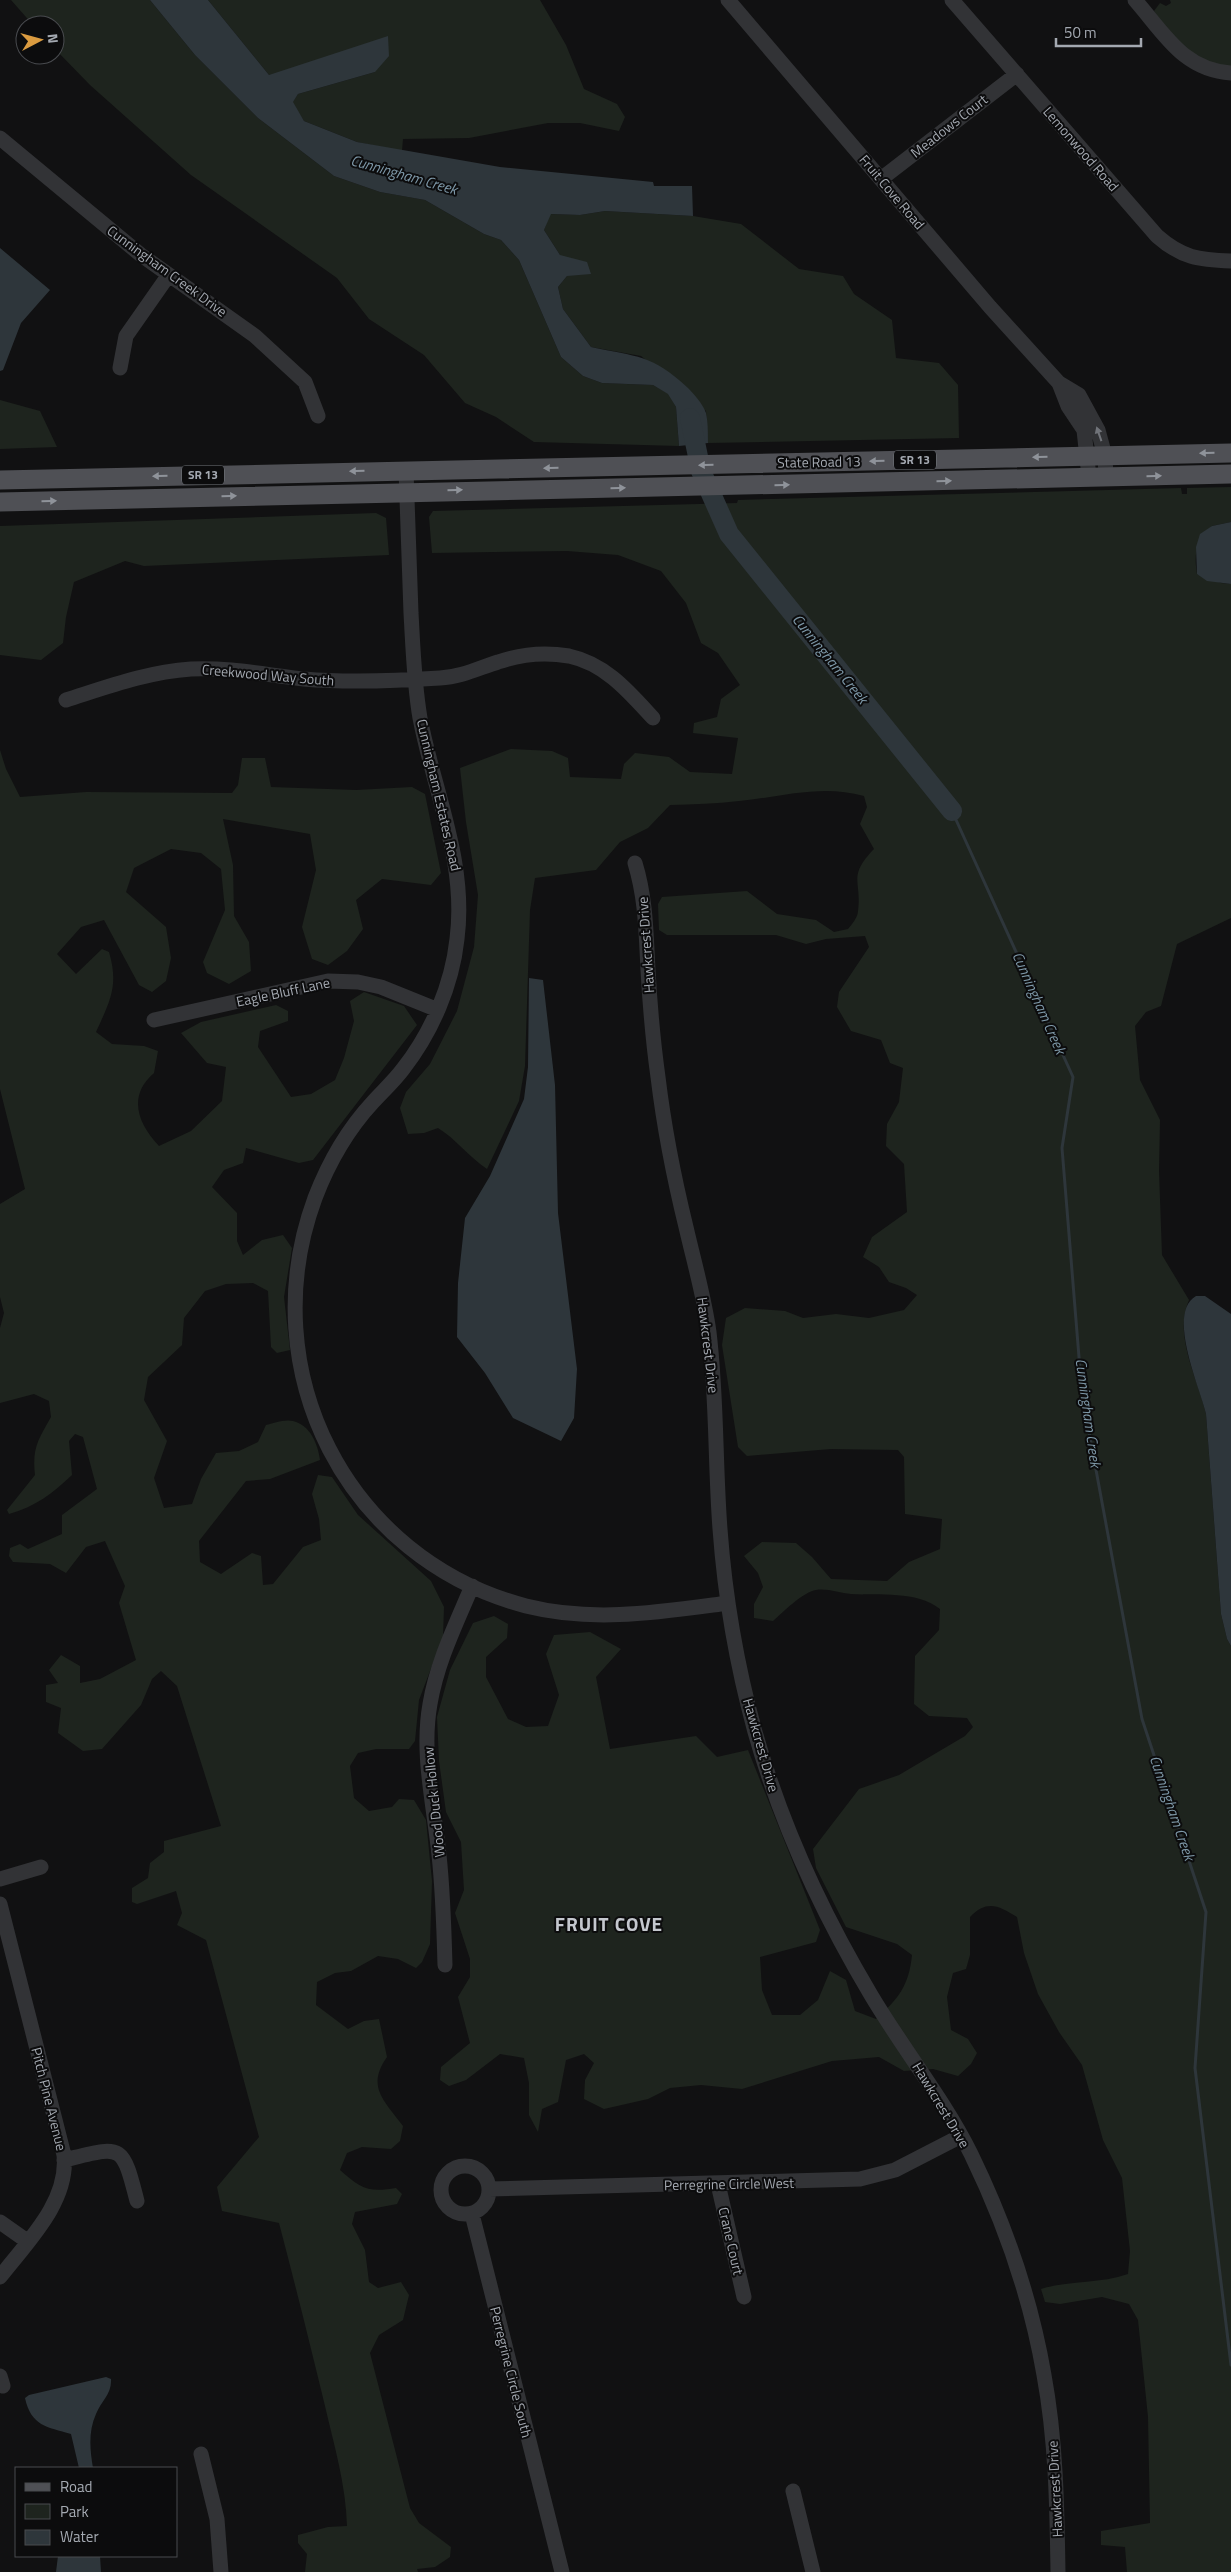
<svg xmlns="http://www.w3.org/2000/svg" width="1231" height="2572" viewBox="0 0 1231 2572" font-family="'Titillium Web',sans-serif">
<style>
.green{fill:#1e241e}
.water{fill:#2e363b}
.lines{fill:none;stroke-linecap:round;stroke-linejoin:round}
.stream{stroke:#2e363b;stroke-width:3}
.river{stroke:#2e363b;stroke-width:20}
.minor{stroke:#323336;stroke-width:15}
.major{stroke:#4f5055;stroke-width:19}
.oneway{fill:#71747a}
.oneway2{fill:#8f939a}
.labels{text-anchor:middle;stroke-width:4;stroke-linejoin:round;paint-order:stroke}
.shield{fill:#0c0c0d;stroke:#767a80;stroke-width:1}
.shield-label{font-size:12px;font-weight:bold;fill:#a4a9b1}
.street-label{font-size:14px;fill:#a4a9b1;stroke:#0c0c0d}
.water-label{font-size:15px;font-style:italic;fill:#7e98a8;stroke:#0c0c0d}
.district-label{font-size:19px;font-weight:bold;letter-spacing:1px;fill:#c4c7ce;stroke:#0c0c0d}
</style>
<rect width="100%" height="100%" fill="#111112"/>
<!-- green -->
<path class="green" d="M11,0H150L195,55L258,118L334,176L380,192L425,200L484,234L501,240L519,260L561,357L583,376L602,383L653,385L669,394L676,407L679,446L534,442L496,417L465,403L424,355L369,319L337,278L191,175L90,85L55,49V25H33Z
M208,0H540L566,45L584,89L617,104L625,117L619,131L580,123H548L469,138L403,139L402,151L357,142L304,121L292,103L298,94L375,72L269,75Z
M1170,0H1231V67C1198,67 1168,37 1154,11L1160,3L1166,6L1171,3Z
M605,211L693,216L741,224L799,269L843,276L854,294L892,320L896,358L939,363L958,385L959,438L708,443L706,411L641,356L591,347L563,309L558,287L567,276L560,255L544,230L550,214L580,215Z
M0,400L40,411L57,447L0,449Z
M1231,487V522L1212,526C1198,544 1193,550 1197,574L1221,583L1231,584V918L1177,944L1161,1006L1146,1012L1135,1026L1140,1080L1160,1120L1159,1171L1162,1255L1189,1300C1173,1336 1198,1378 1206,1414L1221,1614L1227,1639L1231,1646V2572H1127L1125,2547L1101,2545V2531L1150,2523L1148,2417L1138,2320L1129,2304L1102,2297L1060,2304L1045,2302L1041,2289C1070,2280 1100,2284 1128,2274L1130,2251L1122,2178L1103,2140L1082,2065L1059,2032L1038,1994L1024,1953L1017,1917C999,1906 987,1899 970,1917V1955L966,1969L953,1973L947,1997L951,2030L968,2039L977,2053L971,2064L958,2076L933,2069L904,2071L879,2057L832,2061L742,2089L701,2085L670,2088L648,2099L604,2109L584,2099L585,2080L594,2063L584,2054L566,2060L558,2102L542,2109L538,2132L529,2115V2083L524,2058L500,2054L466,2080L449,2086L440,2080L441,2067L470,2043L458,1997L470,1977V1959L455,1913L464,1890L461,1842L446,1812L439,1761L437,1717L450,1670L473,1623L494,1616L508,1624L507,1638L486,1657V1677L508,1719L526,1727L548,1726L559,1695L546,1654L554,1635L590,1632L621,1649L596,1677L610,1749L696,1736L717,1757L748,1750L820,1930L816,1942L760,1957L762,1990L772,2015H800L818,2000L830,1971L846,1980L855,2011L876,2019C898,1999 909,1986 912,1955L897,1944L846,1927L816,1868L813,1849L859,1789L899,1775L965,1736L973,1727L967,1718L929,1716L914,1704L915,1656L939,1630L940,1609C916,1590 880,1596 851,1594C840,1593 827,1588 816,1590C803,1592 783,1612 773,1621L754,1618V1604L763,1587L758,1573L744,1556L762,1542L796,1543L812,1557L831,1579L887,1581L909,1562L940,1549L942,1519L905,1514L904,1457L898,1450L831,1449L747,1456L738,1447L722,1345L726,1318L745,1308L785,1311L803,1318L836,1314L869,1318L904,1310L917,1295L906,1288L889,1282L879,1267L863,1257L872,1237L907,1212L904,1164L886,1146L887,1124L899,1102L903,1068L890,1063L881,1040L851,1031L837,1007L839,992L869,947L865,936L826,939L806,944L776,935H667L659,930L658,904L662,897L747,891L777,914L816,920L834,932L848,929C852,924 858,917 858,911C862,880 847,877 874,849L860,824L867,807L864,796C821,784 782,797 739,801C716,804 693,804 670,805L648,828L620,842L596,870L535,878L530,910L525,1066L519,1101L487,1169C469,1157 456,1139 438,1128L424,1133L408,1134L400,1108L406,1092L430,1064L457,1011L474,947L478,895L466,822L460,768L511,749L552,751L568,758L570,777L621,779L624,764L635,753L669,757L690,772L732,774L738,738L693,733L694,723L717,717L721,699L740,685L718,653L701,643L686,603L661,571L618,555L567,551L432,553L429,517L433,511L737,503L738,500L1181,488L1182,494H1187V488Z
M376,513L386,518L389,555L144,566L125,561L74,582L66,617L63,643L41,660L0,655V526Z
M0,750L6,769L20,797L86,792L232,793L238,785L242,758H265L271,787L356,790L412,787L425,794L441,873L431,885L382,879L356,900L363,929L347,951L328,965L312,959L302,927L316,870L310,834L223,819L233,865L234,916L249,942L251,971L229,984L207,973L203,962L225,910L221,869L201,853L171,849L134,868L126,892L166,927L171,958L166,981L152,992L139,985L104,920L81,927L57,954L76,974L102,949L109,952C119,986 110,1001 96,1032L112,1044L144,1046L158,1051L154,1073C127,1096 138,1124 159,1146L191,1131L222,1101L226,1067L207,1063L181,1033L201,1022L276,1005L288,1011V1021L260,1031L258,1047L291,1097L311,1094L335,1080L344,1058L354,1021L350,1001L364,992L404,1006L417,1025L313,1160L299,1163L246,1148L243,1163L224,1170L212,1187L237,1213V1241L243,1255L262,1240L283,1235L292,1248L284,1297L290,1350L277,1353L271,1347L268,1291L253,1283L226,1284L205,1291L184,1318L182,1345L148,1377L144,1400L167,1441L154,1478L164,1508L192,1504L201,1479L216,1453L239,1451L258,1442L266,1425C273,1423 285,1419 293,1421C310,1425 318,1444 320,1460L270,1479L246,1481L199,1541L200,1562L221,1574L252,1553L261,1556L263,1585L273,1584L303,1547L321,1540L319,1519L312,1494L318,1475L332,1477L358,1515L431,1581L444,1607L443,1637L419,1700L415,1741L409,1749H376L358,1753L350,1766L354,1798L369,1811L392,1807L399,1799L414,1800L426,1820L432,1881L430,1944L422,1962L416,1968L398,1959L378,1956L351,1971L335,1973L317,1982L316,2005L348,2029L364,2021L379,2019L387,2057C366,2087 384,2100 403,2126L400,2141L391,2149L362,2147L347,2153L340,2170C360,2188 368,2193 396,2188L402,2194L397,2204L355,2212L352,2224L365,2250L369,2282L378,2288L401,2282L409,2295L403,2320L379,2335L370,2353L410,2508L419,2523L451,2547L450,2557L435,2567L417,2569L418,2572H305L307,2554L298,2543V2535L328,2527L347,2526C346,2485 334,2445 325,2406C310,2344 295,2284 279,2223L222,2211L217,2187L259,2137L206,1940L177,1925L182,1913L176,1891L137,1904L132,1902V1888L148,1878L150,1863L164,1852V1841L221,1826L177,1686L161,1671L152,1679L141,1705L102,1749L83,1751L58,1733L61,1708L46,1702V1685L58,1683L49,1670L61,1655L80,1666V1683L100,1679L136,1660L119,1603L125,1586L105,1541L86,1547L66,1573L50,1564L13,1562L9,1556L10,1548L20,1544L28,1549L62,1534V1515L97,1489L83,1437L75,1434L69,1441L72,1475C53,1493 35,1507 9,1514L7,1510L35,1475C32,1448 38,1440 51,1417L49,1401L34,1394L0,1403V1328L4,1313L0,1297V1204L25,1189L0,1089Z"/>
<!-- water -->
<path class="water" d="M150,0H208L269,75L388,36L389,56L375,72L298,94L293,102L304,121L357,142L500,167L653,182L654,186H692L693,216L605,211L580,215L551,214L544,230L560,255L587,262L591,274L567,276L558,287L563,309L591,347C637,357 652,354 688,388C694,394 703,404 706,413C708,422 708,434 708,443L679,446L676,407L668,394L653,385L602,383L583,376L561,357L519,260L501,240L484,234L425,200L380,192L334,176L258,118L195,55Z
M0,248L50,290L21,323L3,370L0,371Z
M1231,522V584L1207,581L1197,574L1196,547L1200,534L1212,526Z
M529,978L543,980L555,1085L558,1213L577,1369L574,1418L561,1441L513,1418L485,1373L457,1337L458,1283L465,1218L490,1176L524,1099L528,1067Z
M1196,1296H1205L1231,1314V1646L1227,1639L1221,1614L1206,1414C1200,1388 1166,1313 1196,1296Z
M106,2377L111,2379C112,2394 101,2401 96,2414C88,2432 90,2450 93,2468H79L71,2434C47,2427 31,2426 25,2398L29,2395Z
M58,2556H100L101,2572H56Z"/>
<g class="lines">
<!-- stream -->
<path class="stream" d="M952,811L1073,1077L1062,1148L1082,1394L1142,1719L1206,1912L1195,2068L1231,2365"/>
<!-- river -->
<path class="river" d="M690,418L701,471L729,534L952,811"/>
<!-- minor -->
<path class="minor" d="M728,0L990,307L1059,383L1079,395L1098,430L1105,456L1106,477
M952,0L1157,236C1182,258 1199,260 1231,261
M1135,0C1164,33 1183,70 1231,73
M0,138L141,255L255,336L305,382L318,416
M881,179L1017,74
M120,368L126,336L168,276
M1059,383L1068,406L1084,430L1089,477
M406,470C408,518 409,566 411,613C413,648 414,683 420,718C434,792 467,862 457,939C452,985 432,1032 403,1069C394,1081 383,1091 373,1102C348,1129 328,1164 315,1198C251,1371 347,1559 526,1606C594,1623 660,1612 728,1603
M66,700C107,687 147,672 191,669C229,667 266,675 304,679C349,683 395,681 440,678C461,677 479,668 498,662C521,654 546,652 569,656C606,664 629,692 653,718
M635,863C646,899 646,933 648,970C650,1006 653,1041 658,1077C664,1127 674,1178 686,1227C694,1262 704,1296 709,1332C717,1398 715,1464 720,1529C725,1598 737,1666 755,1732C781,1824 822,1913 871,1995C903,2049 943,2098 971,2154C1005,2224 1031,2299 1044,2375C1056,2440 1057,2506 1058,2572
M154,1020L328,981L358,982L381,987L438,1010
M0,1879L41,1867
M0,1904L64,2155C69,2202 27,2242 0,2277
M445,1965C444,1928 443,1892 439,1855C434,1805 421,1754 430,1704C437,1662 456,1624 472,1586
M64,2160C122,2146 122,2142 137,2201
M441 2190a24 24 0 1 1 48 0a24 24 0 1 1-48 0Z
M718,2184L744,2297
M489,2189L860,2179L895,2170L961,2136
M472,2214L562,2572
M0,2222L27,2241
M0,2376L3,2386
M201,2454L217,2519L221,2572
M793,2491L813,2572"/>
<!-- major -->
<path class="major" d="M0,480L1231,453
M0,502L1231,474"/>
</g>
<!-- one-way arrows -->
<defs><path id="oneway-solid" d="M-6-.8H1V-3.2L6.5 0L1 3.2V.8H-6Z" transform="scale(1.25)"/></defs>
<use class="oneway" href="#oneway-solid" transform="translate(1099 434) rotate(-109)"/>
<g class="oneway2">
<use href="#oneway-solid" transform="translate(1207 453) rotate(178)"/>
<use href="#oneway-solid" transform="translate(1040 457) rotate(179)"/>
<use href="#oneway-solid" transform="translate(877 461) rotate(179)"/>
<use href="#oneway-solid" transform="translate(706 465) rotate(179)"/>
<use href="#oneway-solid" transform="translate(551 468) rotate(179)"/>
<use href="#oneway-solid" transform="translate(357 471) rotate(179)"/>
<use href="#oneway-solid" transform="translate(160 476) rotate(179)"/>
<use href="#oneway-solid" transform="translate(1154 476) rotate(-1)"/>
<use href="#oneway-solid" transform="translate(944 481) rotate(-1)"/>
<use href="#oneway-solid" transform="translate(782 485) rotate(-1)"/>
<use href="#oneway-solid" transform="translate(618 488) rotate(-1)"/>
<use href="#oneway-solid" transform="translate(455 490) rotate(-1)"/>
<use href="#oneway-solid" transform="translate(229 496) rotate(-2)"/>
<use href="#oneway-solid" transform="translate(49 501) rotate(-1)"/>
</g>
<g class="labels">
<!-- shield labels -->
<g class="shield">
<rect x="894" y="450.5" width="42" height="19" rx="4"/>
<rect x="182" y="465.5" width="42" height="19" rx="4"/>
</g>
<g class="shield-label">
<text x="915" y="464">SR 13</text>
<text x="203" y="479">SR 13</text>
</g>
<!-- street labels -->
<g class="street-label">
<text transform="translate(949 126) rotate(-38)" y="5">Meadows Court</text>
<text transform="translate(1081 149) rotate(49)" y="5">Lemonwood Road</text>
<text transform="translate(892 192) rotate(50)" y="5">Fruit Cove Road</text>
<text transform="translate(167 271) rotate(36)" y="5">Cunningham Creek Drive</text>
<text transform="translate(819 462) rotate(-1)" y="5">State Road 13</text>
<text transform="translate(268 675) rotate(5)" y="5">Creekwood Way South</text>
<text transform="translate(439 795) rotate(77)" y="5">Cunningham Estates Road</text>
<text transform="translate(646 945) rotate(-94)" y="5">Hawkcrest Drive</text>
<text transform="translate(283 992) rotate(-12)" y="5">Eagle Bluff Lane</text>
<text transform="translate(708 1345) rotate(83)" y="5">Hawkcrest Drive</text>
<text transform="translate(761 1745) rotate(74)" y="5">Hawkcrest Drive</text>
<text transform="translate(434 1802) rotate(-96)" y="5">Wood Duck Hollow</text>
<text transform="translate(49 2099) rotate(76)" y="5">Pitch Pine Avenue</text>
<text transform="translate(941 2105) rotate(59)" y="5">Hawkcrest Drive</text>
<text transform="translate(729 2184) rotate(-1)" y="5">Perregrine Circle West</text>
<text transform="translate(731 2241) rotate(77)" y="5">Crane Court</text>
<text transform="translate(511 2372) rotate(76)" y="5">Perregrine Circle South</text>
<text transform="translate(1055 2489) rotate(-93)" y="5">Hawkcrest Drive</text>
</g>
<!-- water labels -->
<g class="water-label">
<text transform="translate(404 175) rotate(16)" y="5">Cunningham Creek</text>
<text transform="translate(830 659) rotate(51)" y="5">Cunningham Creek</text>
<text transform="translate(1039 1003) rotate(66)" y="5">Cunningham Creek</text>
<text transform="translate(1088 1413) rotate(82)" y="5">Cunningham Creek</text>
<text transform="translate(1172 1808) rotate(71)" y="5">Cunningham Creek</text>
</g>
<!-- district labels -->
<g class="district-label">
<text x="609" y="1931">FRUIT COVE</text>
</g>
</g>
<!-- legend -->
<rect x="15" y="2467" width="162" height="90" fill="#0c0c0d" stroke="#494b4f"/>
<rect x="25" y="2483" width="25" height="8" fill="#4f5055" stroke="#494b4f"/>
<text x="60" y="2492" font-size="15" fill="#a4a9b1">Road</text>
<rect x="25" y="2504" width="25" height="15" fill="#1e241e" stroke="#494b4f"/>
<text x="60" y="2517" font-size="15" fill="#a4a9b1">Park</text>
<rect x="25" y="2530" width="25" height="15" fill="#2e363b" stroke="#494b4f"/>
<text x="60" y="2542" font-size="15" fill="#a4a9b1">Water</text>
<!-- north arrow -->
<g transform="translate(40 40) rotate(84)"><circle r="24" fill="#0c0c0d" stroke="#494b4f"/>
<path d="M0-4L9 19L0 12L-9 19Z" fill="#da9b40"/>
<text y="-8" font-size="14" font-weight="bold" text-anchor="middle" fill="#a4a9b1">N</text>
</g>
<!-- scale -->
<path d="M1056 38v8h85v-8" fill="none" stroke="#a4a9b1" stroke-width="2.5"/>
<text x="1064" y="38" font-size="15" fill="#a4a9b1" stroke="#0c0c0d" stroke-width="4" paint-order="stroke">50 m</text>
</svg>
